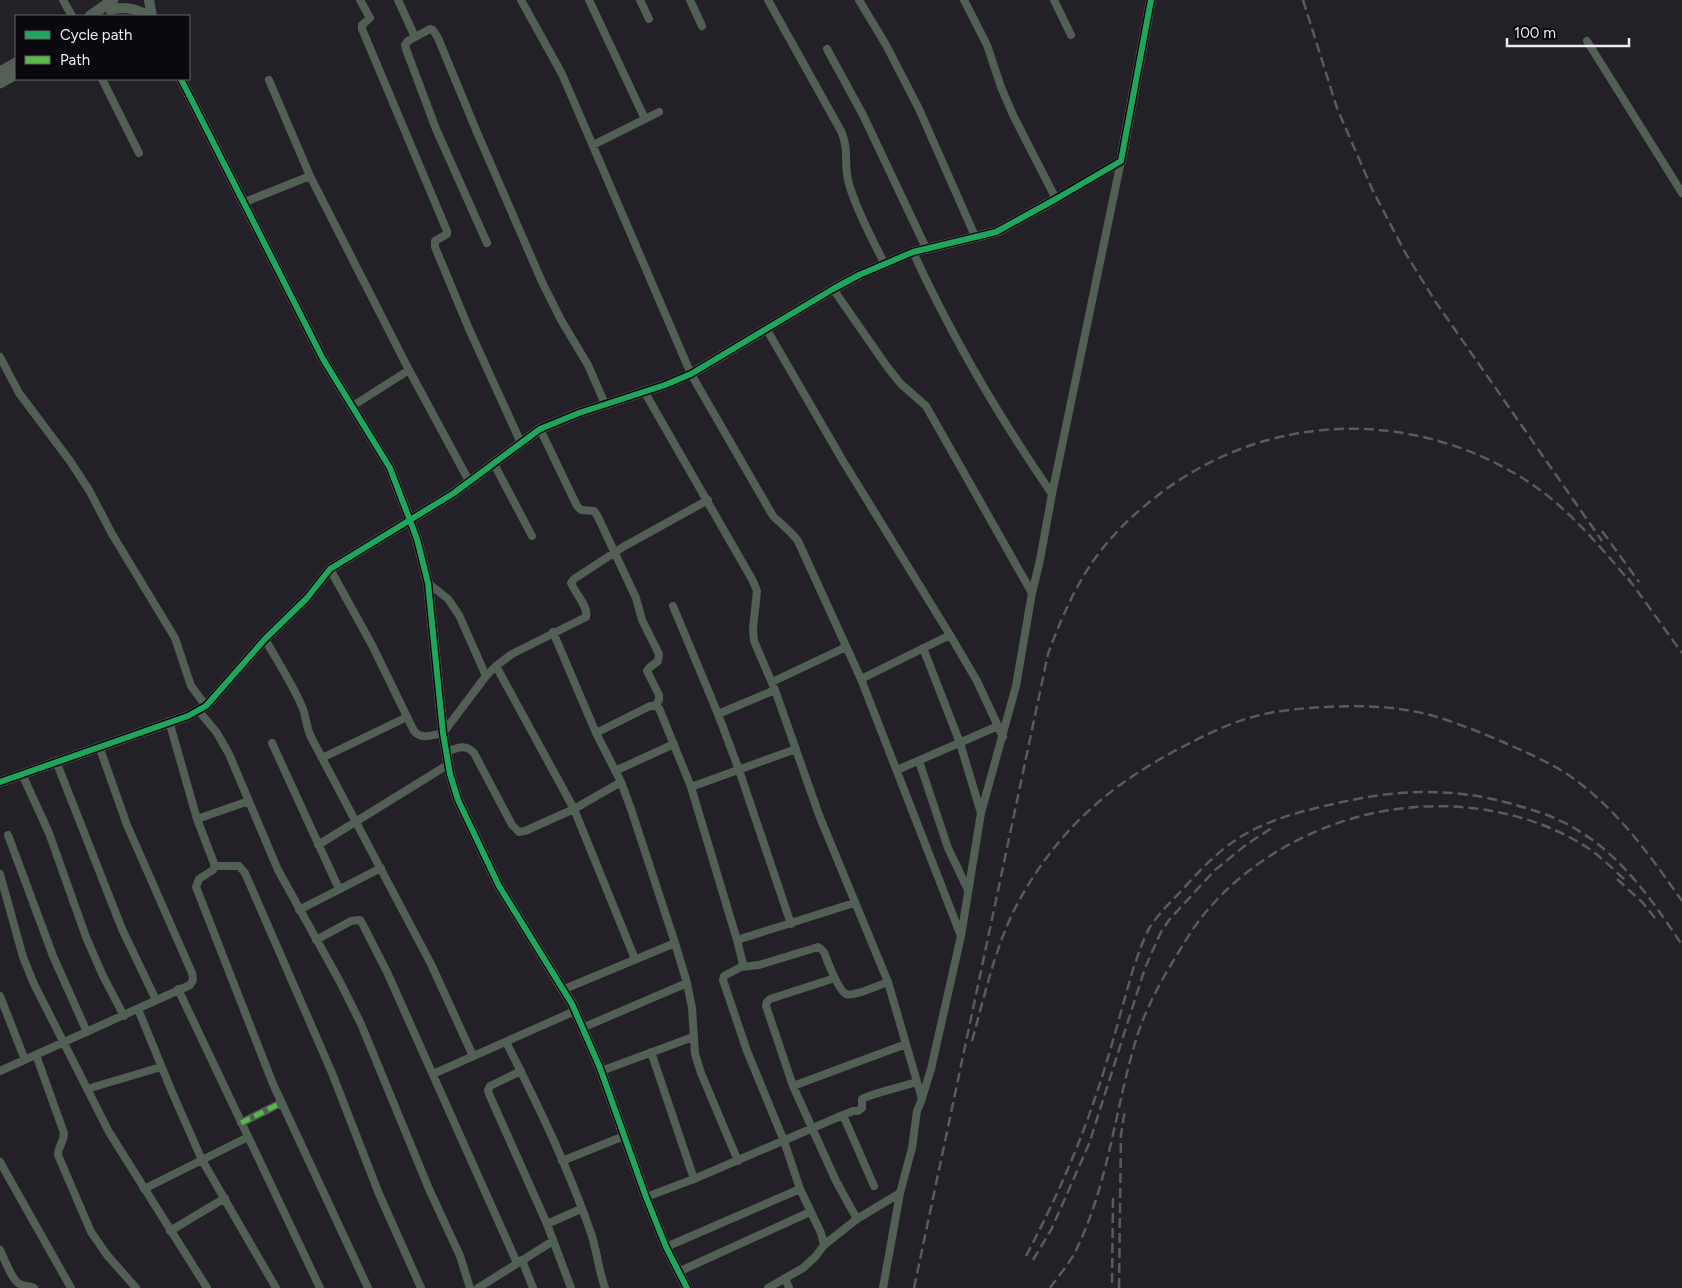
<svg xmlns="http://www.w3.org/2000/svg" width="1682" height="1288" viewBox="0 0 1682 1288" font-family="Figtree,sans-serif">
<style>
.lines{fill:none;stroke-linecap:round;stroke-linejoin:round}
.street{stroke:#525f54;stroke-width:8}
.secondary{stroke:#546157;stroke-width:10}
.primary{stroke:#526056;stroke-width:11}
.rail{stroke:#575d5b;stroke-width:2.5;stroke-dasharray:10 5;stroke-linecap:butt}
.quiet{stroke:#58b947;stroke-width:5;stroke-dasharray:10 5;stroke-linecap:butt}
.cycleway-casing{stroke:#0b080e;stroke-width:9}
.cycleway{stroke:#20a55d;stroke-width:6}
</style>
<rect width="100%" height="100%" fill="#242028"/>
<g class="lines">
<!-- street -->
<path class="street" d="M63,0L72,16
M360,0L370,18L362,25V29L447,231V234L435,241V247L469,329L521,443
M398,0L415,37
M521,0L562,74L691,374L773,516C782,525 791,531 798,541L861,679L961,936
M589,0L645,119
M640,0L649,19
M690,0L702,26
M768,0L841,131C850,152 843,164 849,184C857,212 872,238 884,263
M859,0L886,45L919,109L975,236
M964,0L987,45L1001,87L1013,115L1056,199
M1054,0L1071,35
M1587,41L1682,193
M827,49L863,115L926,248
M102,79L139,153
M269,80L310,176L409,370L469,481
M593,145L659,112
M245,202L310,176
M487,243L436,129L406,49L405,45L408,41L430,29L433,30L438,38L476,130L542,282L561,320L588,365L605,404
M913,252C952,337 999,417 1052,494
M833,289L888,368L901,384L926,406L1032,593
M767,330L843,461L950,635L977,681L1003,737
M0,357L19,393L70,461L89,490L112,534L175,638L191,686L206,706
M644,391L753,581L757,591L753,629L754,641L775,690L819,815L888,982L922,1099L917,1111L912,1148L900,1193L883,1288
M351,407L409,370
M540,429L577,506L581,510L594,511L597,515L636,598L642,620L659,654L658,661L649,668L647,671L659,695V700L655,706
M494,464L532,536
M330,569L372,645L414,731C421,740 433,735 443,733L486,676L496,666L512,654L586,617C589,607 575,593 571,583L574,579L623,547L708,500
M428,583L448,599L459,615L486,676
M673,606L718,714L739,770L791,924
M553,632L596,733L621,782L631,809L675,943L687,983L692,1008L695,1054L701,1073L738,1161
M265,639C277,661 294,686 303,709C307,720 306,728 312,739L431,964L473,1056
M923,648L960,743L981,813
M496,666L574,809L635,959
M861,679L950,635
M772,682L846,647
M198,710L217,733L229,754L278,870L339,980L361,1024L429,1189L460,1256L470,1288
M718,714L775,690
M169,721L197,819
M596,733L650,706H655L659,708L691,787L737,940
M272,743L339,889
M447,752C458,747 466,744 474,753L512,825L519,832L525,831L574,809L621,782
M322,758L407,717
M56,761L122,929L156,1000
M919,761L948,848L968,890
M897,770L998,726
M615,771L674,744
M22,774L49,833L86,937L103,976L124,1016
M691,787L796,749
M249,801L197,819L215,866L213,870L199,879L196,887L273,1084L368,1288
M8,835L53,956L87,1032
M318,845L449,764
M215,866H239L245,873L332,1073L379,1194L421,1288
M0,874L23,957L34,984L109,1132L207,1288
M299,910L381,868
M316,940L351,921L360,920L362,923L387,972L517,1263
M741,967L759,965L818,947C824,950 825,954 827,960C830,967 839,991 846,994C854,997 879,985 888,982
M835,978L770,999L767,1002L766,1006L793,1086L836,1181L857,1219
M178,989L320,1288
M562,990L675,943
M0,996L25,1060
M138,1009L172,1092L202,1160L276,1288
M582,1028L687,983
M506,1042C538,1105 569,1169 592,1236C597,1253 599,1271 605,1288
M651,1052L694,1179
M36,1055L64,1133C64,1142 58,1146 58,1155L91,1232L107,1255L136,1288
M0,1071L190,985L193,980L192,973L127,825L99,746
M521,1071L490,1086L488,1090L489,1094L547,1224L571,1288
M601,1071L693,1037
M433,1074L575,1011
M793,1086L906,1044
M87,1089L161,1067
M922,1098L931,1069L961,936L981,813L1016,686L1032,593L1040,560L1052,494L1121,161
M843,1115L874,1186
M241,1123L281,1103
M562,1161L624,1136
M0,1162L71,1288
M144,1189L248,1137
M646,1197L694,1179L843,1115L853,1111H858L862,1108V1099C867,1095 907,1085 917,1082
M547,1224L581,1209
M170,1231L225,1198
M824,1245L821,1233L800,1189L784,1141L747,1051L723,980L724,976L741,967L743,964L737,940L854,903
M666,1247L800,1189
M0,1250C4,1258 11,1278 18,1283C23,1287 29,1285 34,1288
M522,1260L533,1288
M678,1272L810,1212
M785,1278L789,1288
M478,1288L553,1241
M768,1288L803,1268L816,1256L824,1245L857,1219L900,1193"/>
<!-- secondary -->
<path class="secondary" d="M149,0L152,16
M110,10C124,6 136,8 148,16
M181,79L323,359L390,468L417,539L428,583L443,733L450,774L458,800L499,886L572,1004L600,1068L646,1197L666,1247L687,1288
M0,782L188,716L206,706L265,639L307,598L330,569L454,493L540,429L579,413L665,385L691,374L833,289L859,275L913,252L996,232L1056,199L1121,161L1151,0"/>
<!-- primary -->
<path class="primary" d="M90,16L113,0
M0,72L16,63
M0,83L16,74"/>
<!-- rail -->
<path class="rail" d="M1303,0L1337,108L1372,189L1406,254L1435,301L1602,541
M1602,531L1639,582
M1628,578L1682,653
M1617,879L1643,903L1655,918
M972,1041C986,991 997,937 1024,892C1065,822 1117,780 1188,744C1211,732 1235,721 1260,715C1281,710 1304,708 1326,707C1359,705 1394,706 1426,714C1450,720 1480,732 1503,742C1525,752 1547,761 1567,774C1616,807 1649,854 1682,901
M1026,1256C1053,1205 1077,1152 1095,1098C1110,1055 1121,1010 1134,966C1139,953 1143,939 1150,927C1159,913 1171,902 1182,890C1199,871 1216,853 1237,839C1265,821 1298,812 1329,805C1395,789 1454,786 1519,806C1541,812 1563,820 1582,833C1624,859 1655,904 1682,945
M1033,1260L1051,1230L1089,1144L1145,968L1161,932L1169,920L1214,871L1247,844L1275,826
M1112,1283L1113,1198
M914,1288L1048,654C1061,619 1076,583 1099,553C1114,533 1133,515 1152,500C1257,415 1398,406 1514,473C1562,500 1597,543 1632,584
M1050,1288C1059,1275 1071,1262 1077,1248C1108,1184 1115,1111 1135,1043C1143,1015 1157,988 1172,963C1184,943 1196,922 1212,905C1260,851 1334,815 1406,808C1467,801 1536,814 1588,848C1601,857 1613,869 1625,880
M1119,1288L1121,1134L1125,1110"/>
<!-- quiet -->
<path class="quiet" d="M241,1123L281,1103"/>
<defs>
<path id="cycleway" d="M181,79L323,359L390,468L417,539L428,583L443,733L450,774L458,800L499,886L572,1004L600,1068L646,1197L666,1247L687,1288
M0,782L188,716L206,706L265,639L307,598L330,569L454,493L540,429L579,413L665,385L691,374L833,289L859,275L913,252L996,232L1056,199L1121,161L1151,0"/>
</defs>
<!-- cycleway casing -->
<use href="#cycleway" class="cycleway-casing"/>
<!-- cycleway -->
<use href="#cycleway" class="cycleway"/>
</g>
<!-- legend -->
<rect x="15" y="15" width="175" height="65" fill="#0b080e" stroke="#66636a"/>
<rect x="25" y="31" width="25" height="8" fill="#20a55d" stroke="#66636a"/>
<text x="60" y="40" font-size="15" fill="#efebf5">Cycle path</text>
<rect x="25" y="56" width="25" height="8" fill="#58b947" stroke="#66636a"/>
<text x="60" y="65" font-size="15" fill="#efebf5">Path</text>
<!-- scale -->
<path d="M1507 38v8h122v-8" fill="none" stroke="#efebf5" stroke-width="2.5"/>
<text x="1514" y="38" font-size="15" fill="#efebf5" stroke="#0b080e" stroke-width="4" paint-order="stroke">100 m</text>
</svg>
